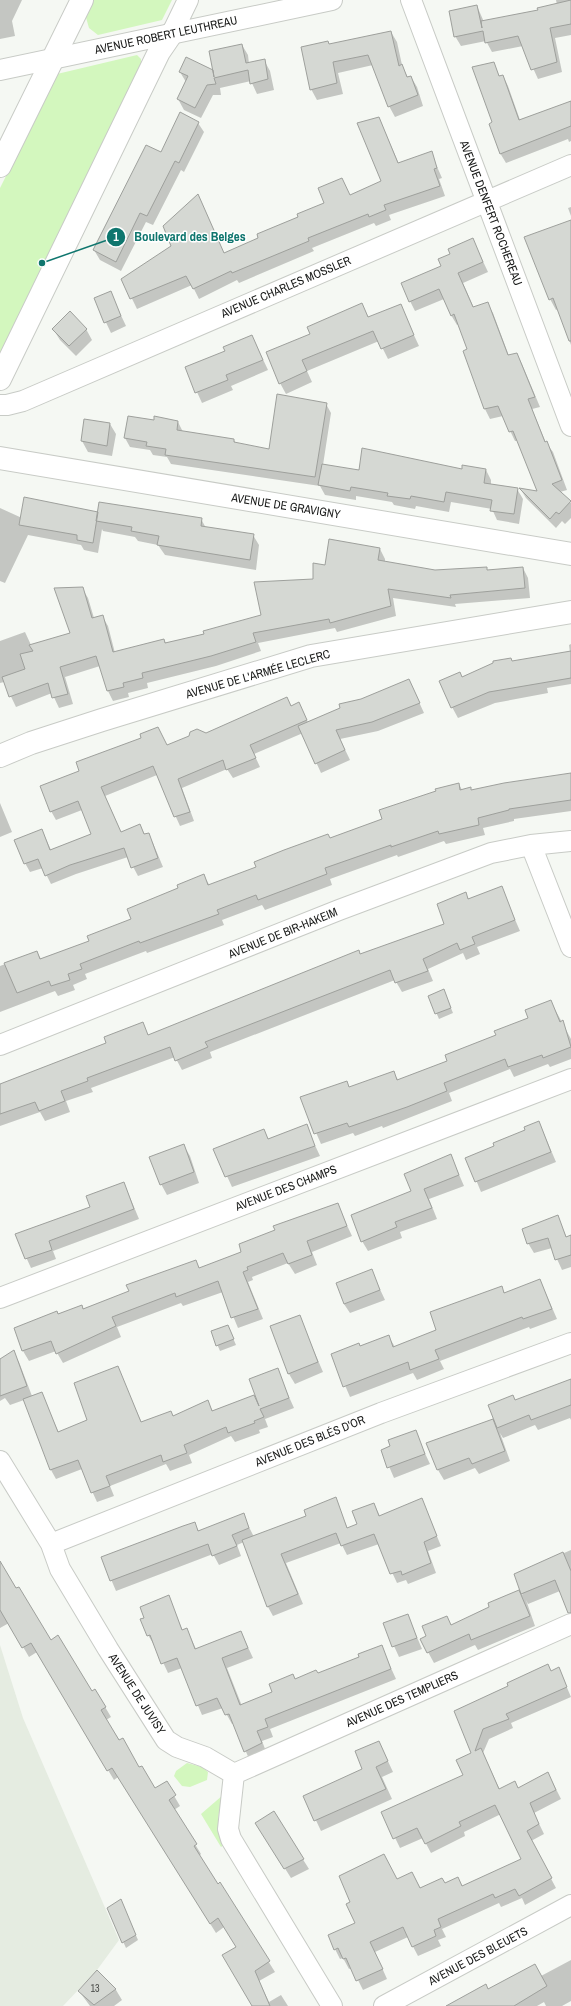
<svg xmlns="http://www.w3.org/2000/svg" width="571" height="2006" viewBox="0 0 571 2006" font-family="'Archivo Narrow',sans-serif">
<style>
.built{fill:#e5ece1}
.green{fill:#d3f7be}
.shadow{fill:#0003}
.building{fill:#d5d8d3;stroke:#9ea09c}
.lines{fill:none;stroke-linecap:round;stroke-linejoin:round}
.minor-casing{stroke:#c8cbc6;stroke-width:22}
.tertiary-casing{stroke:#c8cbc6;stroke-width:24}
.minor{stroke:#fff;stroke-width:20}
.tertiary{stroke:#fff;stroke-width:22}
.labels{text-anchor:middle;stroke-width:3;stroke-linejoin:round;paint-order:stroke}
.number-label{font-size:10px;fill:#474947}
.street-label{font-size:12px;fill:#181918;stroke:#fff}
.leader{fill:none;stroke:#0f766e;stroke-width:1.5}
.callout-dot{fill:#0f766e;stroke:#fff;stroke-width:1.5}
.mark-label{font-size:12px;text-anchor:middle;font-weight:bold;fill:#fff}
.callout-label{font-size:13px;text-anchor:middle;font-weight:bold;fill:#0f766e;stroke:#fff;stroke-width:3;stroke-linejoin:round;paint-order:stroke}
</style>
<rect width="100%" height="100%" fill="#f5f8f3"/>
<!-- built -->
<path class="built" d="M0,1645L23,1718L119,1940L97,1970L63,2006H0Z"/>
<!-- green -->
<path class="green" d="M92,0H172L162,20L98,35L89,28L85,14Z
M137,55L141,59V63L144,65L0,356V188L57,74Z
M187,1763L202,1767L208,1772L207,1780L190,1787L182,1786L174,1776L176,1771Z
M223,1795C218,1815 215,1824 225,1844L221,1847L201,1814Z"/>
<!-- shadow -->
<path class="shadow" d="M0,0H22L12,21L15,36L0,39Z
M556,0H571V35L555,38L562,72L538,79L523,46L492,52L486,41L461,46L455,36L477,6L484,22L539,11L557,5Z
M391,32L397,42L402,65L408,78L411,77L417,87L423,106L395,117L389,106L373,65L338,73L343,94L317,100L311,89L329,45Z
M242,45L248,55L249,64L264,60L270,71L274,90L257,94L251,81L220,88L221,95H213L201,118L184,110L178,99L186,82L180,72L212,71Z
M493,63L500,77L503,76L508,86L520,120L571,102V141L569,142L568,139L506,163L500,153L493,123Z
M379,118L399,164L431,153L442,178L439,179L445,196L389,215L391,220L376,226L374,223L312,248L314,251L239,283L237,280L199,299L192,285L137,309L123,280L173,246L198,196L224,254L382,182Z
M198,123L204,132L184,172L181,170L153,225L146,222L121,271L100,260L94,250L162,153Z
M571,207V216L568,208Z
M571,221V345L558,309L556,310L550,299Z
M473,240L488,272L463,283L474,308L487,303L493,313L509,356L517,354L522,364L540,407L532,409L546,443L553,452L567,490L560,492L571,503V518L565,524L562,521L556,528L526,498L521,490L538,492L518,441H515L503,416L490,419L485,409L468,349L459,324L457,325L451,315L444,299L415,311L410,301L442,267L451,254Z
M110,292L126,326L111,333L95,299Z
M362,305L369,318L400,305L419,346L388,359L379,341L307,371L312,382L286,394L280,383L311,334Z
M53,329H86L92,340L76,356L60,340Z
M252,336L268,370L231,386L233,390L202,403L186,368L226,352Z
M326,404L331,413L323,465L360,471L486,470L491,480V485L517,489L523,499L519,524L497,520L492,509L451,502L449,512L416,506L415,509L394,505L392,502L356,496V500L325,495L320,486L171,464L167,457L153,455L150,450L130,447L125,438L128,417L154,421L178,422L183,432L234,440L236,444L269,450Z
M110,424L116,434L112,456L88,452L82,441Z
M0,508L22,518L97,513L201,519L206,528L253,535L259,545L256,570L165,555L158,545L138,541L135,537L103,531L102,529L98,553L84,550L81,545L28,535L5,583L0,581Z
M380,549L385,559V562L435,571L486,568L488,571L523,568L528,578L530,598L455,604L456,607L393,598L396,616L337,632L335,628L258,643L261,651L216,666L147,683L148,688L128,693L129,697L113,701L108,691L100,666L65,677L73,704L59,708L52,693L16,707L4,682L0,683V641L25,632L31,645L71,634L82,588L88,598L94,618L102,616L108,626L115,653L164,640L166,643L205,634L262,616L313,580L325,566Z
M571,644V684L547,688L548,693L495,703L458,718L452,707L462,678L512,662L570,653L569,645Z
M409,680L424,713L378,731L340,739L350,760L321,773L303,733L254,754L260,767L233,778L227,769L182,788L194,821L180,826L157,775L105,796L121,832L140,825L145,835L148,834L153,843L163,867L138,876L128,857L76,874L51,884L43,868L30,872L25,863L42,830L51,850L92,834L82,810L56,820L51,811L167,746L206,734L287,698L292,707L299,704L308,722Z
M571,775V811L514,819V821L483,828L485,835L446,844L444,841L398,857L397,855L330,879L332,885L265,910L262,905L222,920L224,925L147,953L146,951L85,974L87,979L73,985L75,990L58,996L55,991L0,1012V966L37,952L41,959L91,941L132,920L180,889L204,876L210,886L383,819L459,784L462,790L470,789L471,791Z
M0,803L12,832L0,837Z
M501,887L520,931L477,947L480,954L466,960L463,953L428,969L433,981L402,992L395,980L210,1052L212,1058L182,1070L175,1057L91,1088L93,1092L66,1101L70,1112L45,1121L40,1112L0,1126V1087L108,1044L142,1024L149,1036L445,924L465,893L469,899Z
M444,991L453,1013L439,1019L429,996Z
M551,1002L571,1039V1059L550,1067L548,1064L514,1077L510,1069L449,1093L452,1101L383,1128L382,1126L355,1136L353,1133L321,1144L301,1098L346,1082L350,1088L393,1072L399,1081L449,1061L530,1019Z
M539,1122L556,1162L481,1192L467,1158L495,1147Z
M306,1126L320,1156L232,1187L215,1150L264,1131L269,1140Z
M184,1146L190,1156L199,1183L167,1195L161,1184Z
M451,1156L464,1186L429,1199L437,1219L400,1232L402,1238L368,1251L362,1241Z
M124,1183L139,1219L53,1251L56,1259L31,1268L16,1235L92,1208Z
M337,1204L352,1236L312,1252L317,1265L295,1274L288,1263L252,1277L253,1280L248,1282L263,1319L238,1328L223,1292L183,1306L181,1303L117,1327L121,1337L63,1363L56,1351L29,1361L23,1351L15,1328L82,1306L83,1309L130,1292L195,1261L200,1269L242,1252Z
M557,1216L567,1238L571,1236V1267L562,1270L552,1248L534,1253L528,1243Z
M371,1270L385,1300L350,1313L344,1304Z
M540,1280L557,1319L530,1329L529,1327L440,1361L444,1369L417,1380L413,1373L350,1397L332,1355L389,1337L395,1347L438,1330L501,1287L505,1293Z
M299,1316L323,1372L295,1384L289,1374L271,1326Z
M230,1331L236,1345L220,1351L212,1332Z
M13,1352L19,1362L32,1396L41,1393L59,1433L89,1421L117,1368L142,1423L171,1412L173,1417L207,1401L213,1411L254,1396L257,1402L277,1370L294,1408L265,1419L268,1427L259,1430L260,1433L235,1442L231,1436L189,1455L192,1463L170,1471L166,1464L110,1486L114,1496L97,1502L82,1469L56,1479L51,1470L24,1400L10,1405L5,1398L0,1401V1360Z
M571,1380V1420L570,1418L538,1430L535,1425L503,1438L500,1433L510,1461L479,1474L475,1468L444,1480L438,1470L496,1425L515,1401Z
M415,1432L430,1464L394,1478L382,1450Z
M335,1499L348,1529L358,1525L374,1504L380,1516L422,1500L441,1546L428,1551L436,1573L408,1584L406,1580L397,1583L379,1544L347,1555L341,1543L286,1563L303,1604L273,1616L268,1607L244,1542L237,1545L241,1556L219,1565L213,1554L116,1591L102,1558L194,1523L199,1531L243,1515L254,1537L307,1517Z
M571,1550V1600L560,1591L528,1604L526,1600L535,1626L478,1650L475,1645L434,1663L428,1652L427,1637L447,1617L452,1626L490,1608L519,1591L523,1595L515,1574Z
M0,1563L50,1641L91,1693L95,1690L111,1717L106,1720L139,1769L155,1789L166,1782L180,1806L174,1810L201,1854L199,1856L217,1885L220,1884L275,1972L259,1981L269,2002L281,1995L288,2006H253L237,1948L224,1927L216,1933L118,1777L114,1780L37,1652L29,1657L9,1623L0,1628Z
M168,1597L183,1631L187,1629L196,1649L241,1632L253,1658L227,1668L242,1706L274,1692L295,1680L318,1674L361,1658L381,1646L396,1679L270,1729L273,1737L262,1741L267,1754L250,1761L234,1724H232L223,1708L202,1715L182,1668L168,1673L155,1645H154L148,1635L145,1618Z
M408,1616L422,1649L399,1657L384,1624Z
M559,1669L571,1697L511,1723L513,1728L489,1739L483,1753L500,1790L518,1789L548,1774L553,1783L561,1799L534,1813L544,1834L531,1841L556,1888L525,1905L522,1898L501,1907L499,1903L442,1929L446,1937L438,1940L441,1946L418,1956L408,1937L375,1952L387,1979L363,1990L352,1968L349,1969L343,1958L340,1959L335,1949L356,1923L397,1880L412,1873L421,1889L445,1884L458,1878L463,1887L522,1859L501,1814L464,1832L465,1836L431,1853L423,1838L400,1848L383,1813L465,1776L473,1753L455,1712Z
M379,1742L393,1772L382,1777L392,1799L321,1831L305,1797L364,1769Z
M273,1812L309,1869L291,1878L262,1832Z
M123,1906L138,1940L126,1948L108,1908Z
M571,1960V2001L562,2006H546L544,2002L537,2006H468L488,1991L541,1976Z
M97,1971L116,1990L122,2000L114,2006H90L79,1991Z"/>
<!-- building -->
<path class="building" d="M571,0V24L550,28L557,62L531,70L518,36L485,43L483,31L454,37L449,11L477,5L482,28L481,21L538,10L537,8Z
M391,31L399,66L402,64L407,77L411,76L418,95L388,107L368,55L333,62L337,83L310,90L301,47L328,41L329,44Z
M242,44L246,63L265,59L268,79L250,84L248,70L214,78L216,84L207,85L195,108L177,99L188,76L179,72L186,57L213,70L214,77L209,51Z
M494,62L499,76L503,75L519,120L571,101V126L500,154L489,124L492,122L472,67Z
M180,112L199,122L179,163L175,161L147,216L140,213L116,262L93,250L146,145L161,152Z
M379,117L398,163L432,151L437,168L434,169L440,186L384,205L386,210L369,217L368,214L308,238L309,241L232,273L231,271L193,289L186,276L130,299L121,279L171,246L163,226L198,194L224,253L258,238L257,234L298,217L297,214L324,203L318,188L342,178L350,195L381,181L357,123Z
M571,220V341H569L553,298L549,300L524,237Z
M473,238L483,262L458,273L473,307L488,302L508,355L517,353L535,397L528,399L545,442L547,441L562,480L552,484L571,501L559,514L556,512L550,519L519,488L537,491L513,431L509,432L498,406L484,409L463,351L467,349L454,314L451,316L439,289L409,302L401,283L441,266L438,259L450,254L448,249Z
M111,291L121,316L104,323L94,298Z
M362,303L368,317L401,304L414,335L381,349L373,331L302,360L307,371L279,384L266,352L310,334L307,327Z
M70,311L87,329L69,346L52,329Z
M252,335L263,360L226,375L228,380L195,393L185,367L225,351L223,347Z
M277,394L327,403L315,477L165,455L166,449L146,446L147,442L124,438L128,416L154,420V416L178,421L177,430L234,439V442L269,449Z
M84,419L110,423L107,446L81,441Z
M362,448L462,469V465L486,469L484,483L518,488L514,514L490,511L492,500L446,492L444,502L411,496L410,499L387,496L388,493L351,487L350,491L318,485L322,464L359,470Z
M24,497L98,512L93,543L77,540V535L19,525Z
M99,502L202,518L201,526L254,534L250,560L157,545L159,536L131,531L132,527L96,521Z
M329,539L380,548L378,560L435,570L487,567V570L523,567L525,588L450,595L451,598L388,589L391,606L330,623L329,619L253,633L256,642L211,656L142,673L143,678L123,683L124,687L107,691L96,656L60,667L68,694L52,698L48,683L9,697L2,677L25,669L20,654L33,651L29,645L70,633L54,588L83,587L92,618L103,615L113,652L164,639L165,643L204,634L203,631L261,615L254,582L313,579V563L325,565Z
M571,651V678L489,692L451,708L439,681L460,672L462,677L493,663V661L511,658L512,661Z
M409,679L420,703L372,722L336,730L345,750L315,764L298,726L340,708L339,704L361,699Z
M287,697L291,706L299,702L307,720L250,745L256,758L226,770L223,760L178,779L190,812L174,817L153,766L101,787L121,832L140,824L144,834L149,833L158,858L131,868L124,848L70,865L45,876L38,859L24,864L14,840L42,829L50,850L91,834L78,801L50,812L40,786L79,771L76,762L141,738L140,734L158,727L167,745L189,736L190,732L197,729L206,733Z
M571,773V800L509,809V810L478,818L479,825L439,834L438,831L391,847V845L325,868L327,874L258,900L256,895L217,910L219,914L140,943L139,941L80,964L82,969L68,974L70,980L51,986L49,981L17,993L4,963L37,951L40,959L89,941L87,936L131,919L127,909L178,888L177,885L204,874L208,885L256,867L254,862L284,850L328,834L330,838L382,819L379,810L436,791L435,789L459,783L460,790L471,787V790L504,783Z
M502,886L515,920L472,937L475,944L460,950L457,943L423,959L428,971L395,983L390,970L205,1042L208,1047L175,1061L170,1047L87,1078L88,1081L61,1091L65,1101L39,1111L35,1102L0,1114V1084L106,1043L104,1037L143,1022L148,1035L359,950L360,954L444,924L437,904L466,892L468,899Z
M444,989L451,1008L435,1014L428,996Z
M551,1000L560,1022L563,1020L571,1047L543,1058L542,1055L508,1067L505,1059L444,1083L447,1091L407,1107L349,1127L347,1123L314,1134L300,1097L347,1081L349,1087L394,1071L397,1080L447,1061L445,1055L496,1035L494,1031L528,1018L525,1010Z
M539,1121L551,1152L475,1182L465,1158L494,1146L493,1143L525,1130L524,1127Z
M307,1124L315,1146L225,1177L213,1149L264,1129L268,1139Z
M184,1144L194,1172L160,1185L149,1157Z
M451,1154L459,1175L424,1189L432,1208L395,1222L397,1227L361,1242L351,1215L411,1191L404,1174Z
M124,1182L134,1209L49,1241L52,1250L25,1259L15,1234L90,1207L86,1196Z
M338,1203L347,1226L307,1241L312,1255L288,1264L283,1253L247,1267L248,1270L243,1272L258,1309L231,1318L218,1281L176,1297L175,1293L112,1317L116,1326L56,1354L51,1341L22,1351L14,1328L57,1311L58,1314L82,1305L83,1309L129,1291L126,1285L196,1260L199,1268L241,1252L239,1244L275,1230L273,1226Z
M558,1215L566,1237L571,1235V1255L555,1260L548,1238L527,1244L522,1229Z
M372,1269L380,1290L344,1304L336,1283Z
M540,1279L552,1309L523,1319L522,1317L435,1350L439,1359L410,1370L408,1362L343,1387L331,1354L359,1343L360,1346L389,1335L393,1347L436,1330L430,1312L502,1286L504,1293Z
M300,1315L318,1362L288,1374L270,1326Z
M228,1325L234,1339L216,1346L211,1331Z
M14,1350L27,1386L0,1396V1359Z
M118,1366L141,1422L171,1411L173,1416L208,1400L212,1411L254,1395L259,1406L249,1379L278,1368L289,1398L260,1409L264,1417L254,1421L255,1423L228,1433L226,1427L184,1445L187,1453L163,1462L161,1455L106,1476L110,1486L91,1493L78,1460L50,1470L23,1399L42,1392L58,1432L87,1420L74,1383Z
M571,1379V1405L531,1420L529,1415L497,1428L488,1405L513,1395L515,1400Z
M493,1419L505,1451L472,1464L469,1458L437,1470L426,1443Z
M416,1430L425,1454L387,1468L381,1450L390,1446L388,1440Z
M336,1497L347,1528L357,1524L352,1511L374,1503L379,1516L422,1498L437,1536L424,1542L431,1563L402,1575L401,1571L390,1574L374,1534L341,1546L336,1533L281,1554L298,1594L267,1607L242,1540L306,1516L304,1510Z
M244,1513L249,1528L232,1535L237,1546L212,1556L208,1544L110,1581L101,1557L183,1526L195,1522L198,1531Z
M563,1552L571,1571V1613H568L555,1580L521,1594L514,1574Z
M0,1561L16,1588L19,1587L51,1640L58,1635L92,1691L95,1689L106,1707L101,1710L119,1740L123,1738L139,1767L142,1766L155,1788L167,1781L176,1795L169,1800L197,1844L194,1846L218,1884L220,1882L270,1961L255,1971L270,2006H252L222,1955L236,1947L218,1918L210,1924L112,1768L107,1771L31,1643L22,1648L0,1610Z
M519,1590L530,1616L471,1640L469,1634L427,1653L420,1639L426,1636L422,1626L447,1616L451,1625L489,1607L488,1603Z
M169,1595L182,1630L187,1628L195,1649L241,1631L248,1648L222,1658L240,1705L272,1692L269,1684L293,1674L295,1679L316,1670L318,1673L359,1657L358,1654L382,1645L391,1669L265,1719L268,1727L257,1731L262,1743L244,1752L229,1714L225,1715L217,1698L196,1706L177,1658L161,1664L150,1635L147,1636L140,1619L144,1618L140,1607Z
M408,1614L417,1638L392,1647L383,1623Z
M548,1664L551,1671L559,1667L567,1687L506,1714L509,1719L483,1729L475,1751L481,1748L499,1789L515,1781L518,1788L548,1772L556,1790L530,1803L539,1824L527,1831L552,1878L519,1896L515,1889L495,1898L493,1894L438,1919L441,1927L434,1930L436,1936L412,1947L403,1927L370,1942L383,1969L356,1981L346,1958L343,1959L338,1948L334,1950L328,1935L355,1923L346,1904L350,1902L339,1876L384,1854L397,1879L412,1872L420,1888L442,1878L445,1883L458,1877L462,1886L521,1859L495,1805L459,1822L461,1826L425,1844L417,1828L393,1839L381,1812L463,1775L456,1760L471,1753L454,1711L508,1686L507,1683Z
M379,1741L388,1761L376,1767L386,1789L314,1821L303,1796L362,1769L355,1751Z
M274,1811L304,1859L284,1869L255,1823Z
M121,1899L136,1935L122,1943L107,1908Z
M535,1964L547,1986L514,2006H446L486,1984L488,1989Z
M97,1970L116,1989L94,2005L78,1991Z"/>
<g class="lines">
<defs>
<path id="minor" d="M411,0L571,426
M172,33L188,0
M0,70L332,0
M0,405H7L23,401L571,165
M531,845L571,947
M0,1045L339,910L491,853L531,845L571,841
M0,1298L571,1079
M0,1461L51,1544L60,1569L108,1649L166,1740L177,1747L205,1757L234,1774L228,1829L231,1839L332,2006
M51,1544L381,1413L571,1343
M234,1774L571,1624
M384,2006L571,1905"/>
<path id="tertiary" d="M0,166L82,0
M0,379L159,52L172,33
M0,458L571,554
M0,756L31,743L102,720L311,656L571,612"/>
</defs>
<!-- minor casing -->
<use href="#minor" class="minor-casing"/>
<!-- tertiary casing -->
<use href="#tertiary" class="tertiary-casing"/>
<!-- minor -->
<use href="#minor" class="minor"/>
<!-- tertiary -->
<use href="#tertiary" class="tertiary"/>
</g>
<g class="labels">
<!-- number labels -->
<g class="number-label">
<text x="95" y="1992">13</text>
</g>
<!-- street labels -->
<g class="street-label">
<text transform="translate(166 35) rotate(-12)" y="4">AVENUE ROBERT LEUTHREAU</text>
<text transform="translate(491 213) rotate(69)" y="4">AVENUE DENFERT ROCHEREAU</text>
<text transform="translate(286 287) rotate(-23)" y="4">AVENUE CHARLES MOSSLER</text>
<text transform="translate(286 506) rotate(9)" y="4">AVENUE DE GRAVIGNY</text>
<text transform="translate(258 674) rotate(-16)" y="4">AVENUE DE L'ARMÉE LECLERC</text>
<text transform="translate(283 933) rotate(-22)" y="4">AVENUE DE BIR-HAKEIM</text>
<text transform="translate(286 1188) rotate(-21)" y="4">AVENUE DES CHAMPS</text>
<text transform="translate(310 1441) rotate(-22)" y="4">AVENUE DES BLÉS D'OR</text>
<text transform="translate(137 1694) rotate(57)" y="4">AVENUE DE JUVISY</text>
<text transform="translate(402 1699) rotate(-24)" y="4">AVENUE DES TEMPLIERS</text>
<text transform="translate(478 1956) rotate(-28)" y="4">AVENUE DES BLEUETS</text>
</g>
</g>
<!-- callouts -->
<path class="leader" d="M42 263L116 237"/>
<g class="callout-dot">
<circle cx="42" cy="263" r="4"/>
<circle cx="116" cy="237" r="10"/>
</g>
<g class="mark-label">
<text x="116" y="241">1</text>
</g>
<g class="callout-label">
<text x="190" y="241">Boulevard des Belges</text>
</g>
</svg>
